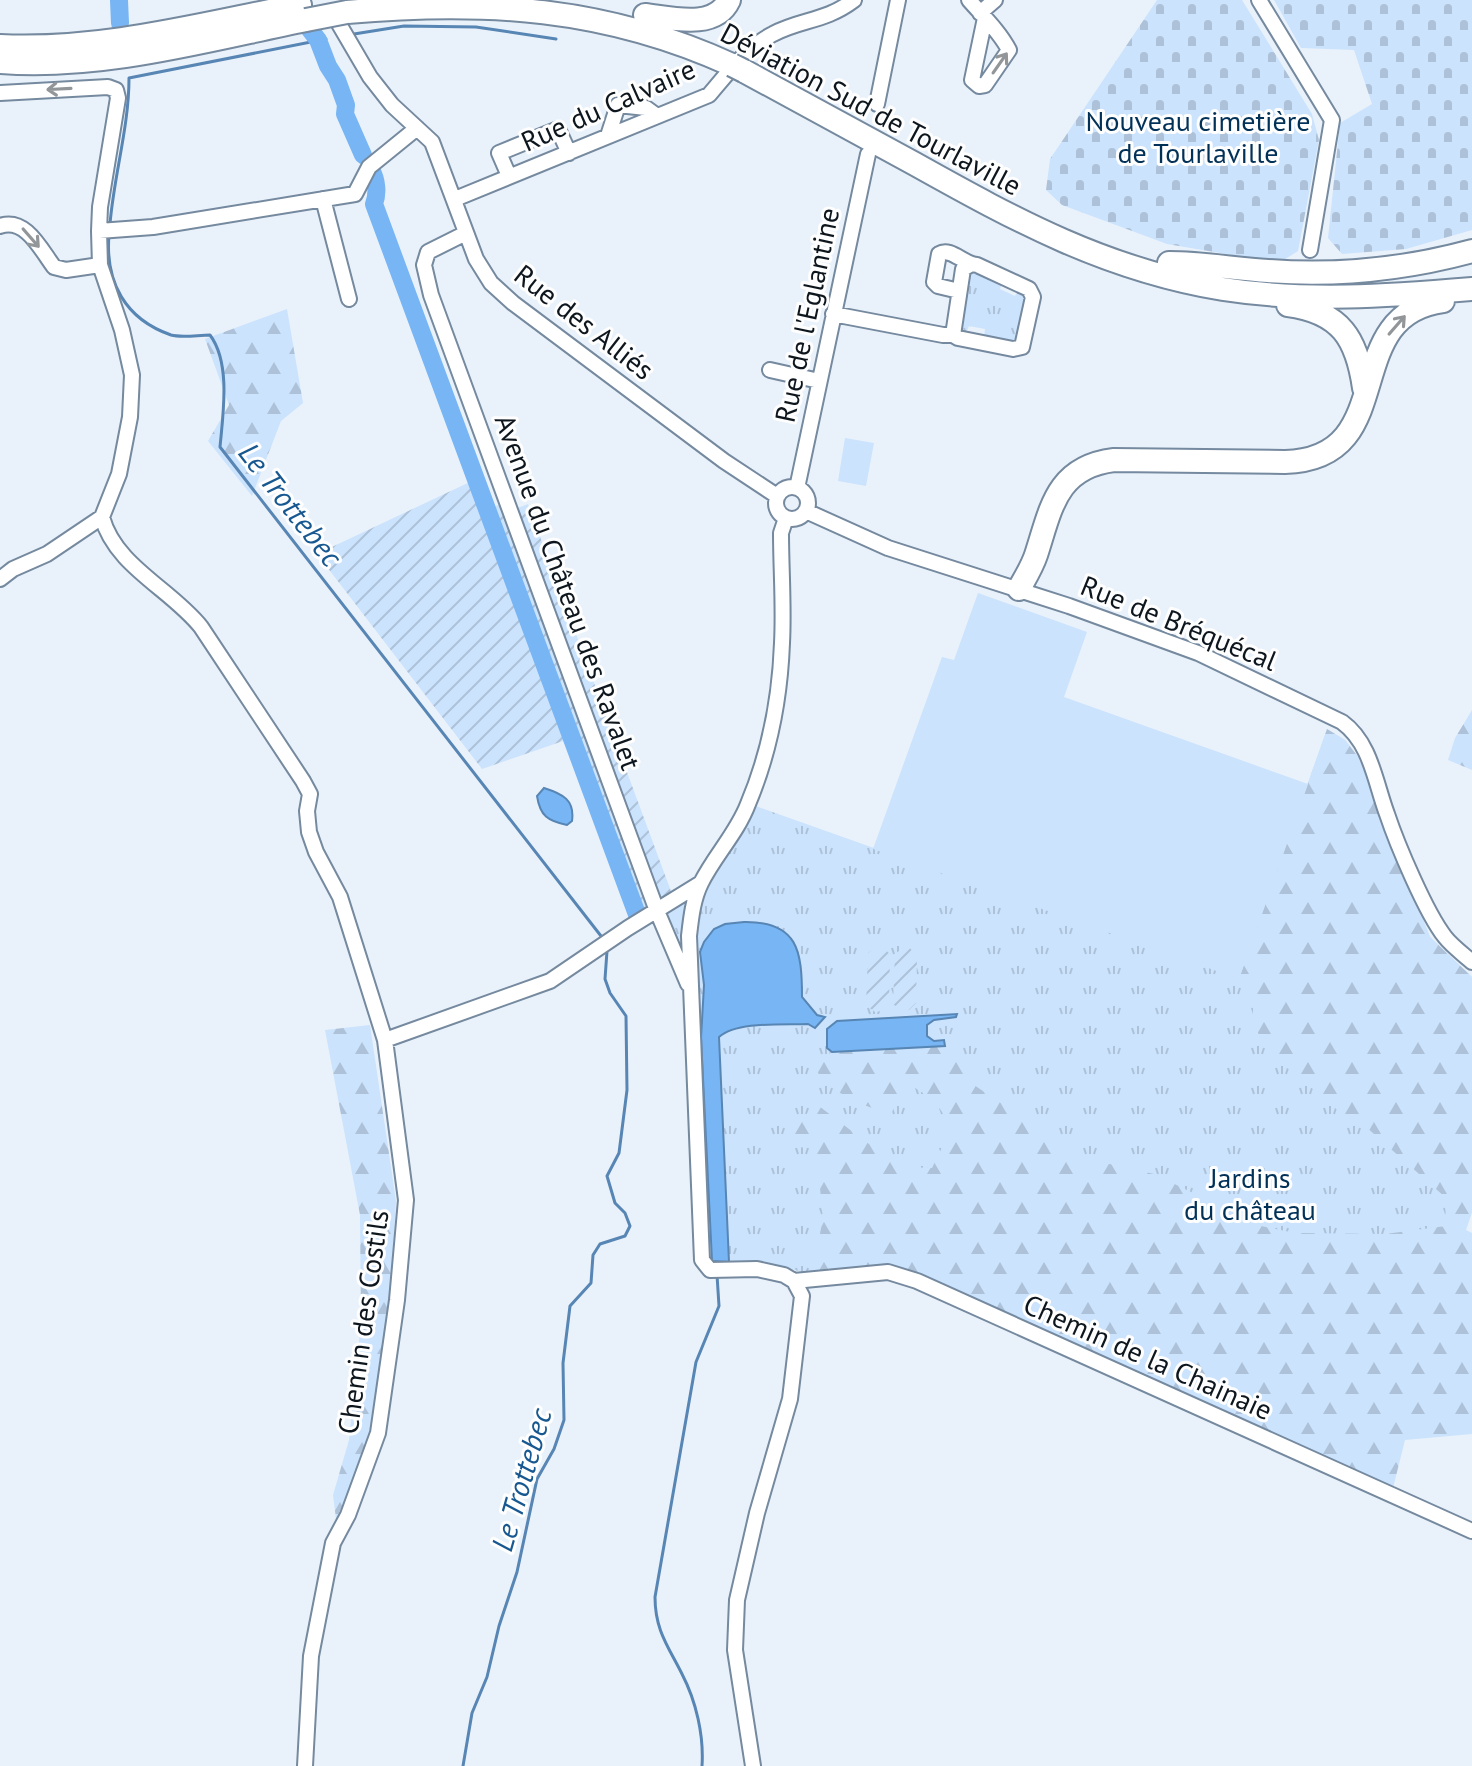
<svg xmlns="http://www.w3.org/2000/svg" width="1472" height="1766" viewBox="0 0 1472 1766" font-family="'PT Sans',sans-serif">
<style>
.grass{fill:url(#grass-tufts)}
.forest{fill:url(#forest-firs)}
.cemetery{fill:url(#cemetery-stones)}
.garden{fill:url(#garden-furrows)}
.pitch{fill:#cbe3fd}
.water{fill:#77b5f4;stroke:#5785b4;stroke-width:2}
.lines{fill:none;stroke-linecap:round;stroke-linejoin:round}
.stream{stroke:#5785b4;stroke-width:3}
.river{stroke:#77b5f4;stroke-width:18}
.minor-casing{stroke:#75899f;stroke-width:18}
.highway-casing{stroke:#75899f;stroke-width:26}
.minor{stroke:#fff;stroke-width:14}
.highway{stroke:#fff;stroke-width:22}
.highway-bridge-casing{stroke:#75899f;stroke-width:26;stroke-linecap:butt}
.highway-bridge{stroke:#fff;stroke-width:22}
.oneway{stroke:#929699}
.labels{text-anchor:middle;stroke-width:6;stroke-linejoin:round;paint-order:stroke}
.street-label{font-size:28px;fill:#0d151d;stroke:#fefefe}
.park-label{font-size:28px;fill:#023158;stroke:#fefefe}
.water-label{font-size:30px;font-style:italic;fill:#175891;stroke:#fefefe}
</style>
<defs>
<pattern id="grass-tufts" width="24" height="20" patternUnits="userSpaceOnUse" patternTransform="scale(2)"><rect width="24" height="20" fill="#cbe3fd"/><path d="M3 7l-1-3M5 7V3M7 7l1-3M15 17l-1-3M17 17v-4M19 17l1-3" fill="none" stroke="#adc2d8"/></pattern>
<pattern id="forest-firs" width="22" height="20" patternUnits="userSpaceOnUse" patternTransform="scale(2)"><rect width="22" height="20" fill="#cbe3fd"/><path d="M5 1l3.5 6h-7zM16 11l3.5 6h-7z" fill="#adc2d8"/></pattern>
<pattern id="cemetery-stones" width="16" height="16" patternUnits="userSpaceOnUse" patternTransform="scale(2)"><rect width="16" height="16" fill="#cbe3fd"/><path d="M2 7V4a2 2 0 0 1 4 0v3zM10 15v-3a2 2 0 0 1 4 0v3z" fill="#adc2d8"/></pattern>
<pattern id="garden-furrows" width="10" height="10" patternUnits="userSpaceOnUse" patternTransform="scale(2)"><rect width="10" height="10" fill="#cbe3fd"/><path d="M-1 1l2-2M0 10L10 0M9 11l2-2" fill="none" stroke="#adc2d8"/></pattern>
</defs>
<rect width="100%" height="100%" fill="#e9f2fb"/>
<!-- grass -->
<path class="grass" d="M976,270L1002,283L1000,289L1015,296L1018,291L1026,295L1017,340L1013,343L984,337L985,329L969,326L966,333H960L968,273Z
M1327,729L1345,740L1359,758L1430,937L1472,977V1212L1375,1488L888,1272L815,1278C792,1263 736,1264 708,1263L695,933L702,899L753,805L1239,978Z
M694,893L683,924L687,967L663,911Z"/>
<!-- forest -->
<path class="forest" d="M287,309L303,403L281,421L252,496L208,441L229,405L205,339Z
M1472,710V770L1448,760L1455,738Z
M1327,729L1345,740L1359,758L1430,937L1472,977V1212L1466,1230L1472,1233V1434L1405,1440L1392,1492L888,1272L815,1278L813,1270L823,1218L816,1148L792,1147V1125L806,1115L815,1103L866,1142L905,1167L932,1168L952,1127L934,1100L912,1086L894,1107L891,1115C864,1105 832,1095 816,1070L823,1058L832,1052L945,1046L957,1054L971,1083L1083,1158L1154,1174L1261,1226L1295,1233L1385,1234L1446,1226L1445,1197L1365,1126L1342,1114L1292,1071L1277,1062L1264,1046L1253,1022V987L1239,979Z
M370,1025L396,1201L391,1288L370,1433L353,1484L336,1519L333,1495L349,1440L361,1322L360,1215L325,1030Z"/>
<!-- cemetery -->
<path class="cemetery" d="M1157,0H1242L1312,114L1319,140L1298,251L1279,263L1167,244L1062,205L1046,190L1050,159Z
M1274,0H1472V230L1406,249L1342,254L1328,238L1340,123L1372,104L1354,50L1301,48Z"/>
<!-- garden -->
<path class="garden" d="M472,481L487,509L502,504L507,512L528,504L672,894L638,917L569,739L482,769L317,554Z
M881,946L890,954L889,1004L881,1011L875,1012L866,1005L868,953L876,947Z
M904,947H909L917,956L916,1003L909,1010L902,1011L893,1004L895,954Z"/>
<!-- pitch -->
<path class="pitch" d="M845,438L874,443L866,486L838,481Z
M978,593L1087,632L1064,697L1308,784L1239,979L873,849L942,657L954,660Z"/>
<!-- water -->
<path class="water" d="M544,788C563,794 575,800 572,821L567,825C548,821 540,816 537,796Z
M744,922C798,921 802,951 802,997L817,1015L825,1017L815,1028L808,1024C784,1025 737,1021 719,1037L729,1262L712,1261L701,1038L704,985L700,952L704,942L714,929L725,924Z
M957,1014L956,1017L934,1020L927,1025V1036L934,1041L944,1040L945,1046L832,1052L827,1048V1029L837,1021Z"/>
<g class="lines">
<!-- stream -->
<path class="stream" d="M354,34L404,26L476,27L556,39
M110,224C114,175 129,127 129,78L326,39
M109,235C105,282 125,319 171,335C182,338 198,335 210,335C231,363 223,414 220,447L601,936
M463,1766L472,1713L487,1677L499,1626L517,1572L537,1479L554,1449L564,1420L563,1363L570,1306L591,1283L593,1255L600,1244L625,1236L630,1226L625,1213L615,1203L607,1176L619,1153L627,1090L626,1016L610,993L605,979L607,951
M702,1766C704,1735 696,1701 682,1674C668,1646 655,1630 655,1597L696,1362L719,1306L717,1275"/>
<!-- river -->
<path class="river" d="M119,0L120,23
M308,27L318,40L328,66L337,80L346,105L345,114L363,155
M371,170C377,180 378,194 374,204L638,917"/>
<defs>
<path id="minor" d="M969,0C983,16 999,31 1009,50L985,85L979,86L972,80L985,18
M1259,0L1332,120L1310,250
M980,13L995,0
M339,24L370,77L392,105L432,142L476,259L491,283L513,303L724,461L777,496
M0,93L108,87L116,90L118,98L100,207L99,231L100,265L122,330L132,375L130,417L119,474L102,517L47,554L13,569L0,579
M877,104L898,0
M608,136L618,105L646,108L657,116
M509,176L499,153L558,129L569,153
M323,199L349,299
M455,199L709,95C727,74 747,47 773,34C801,19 825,22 854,0
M0,226C26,217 41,250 54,267L66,270L100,265
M99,231L153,227L355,194L369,167L417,128
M466,233L428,252L424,265L431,295L657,911L688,984
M959,291L938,286L934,282L939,254C951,247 963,264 977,265L1029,289L1033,297L1022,347L1013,349L958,338L953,335L963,269L970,265
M833,314L943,335H953
M770,370L819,381
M776 503a16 16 0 1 1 32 0a16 16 0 1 1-32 0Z
M797,488L868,154
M806,511L888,548L1069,606L1198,653L1342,722C1371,743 1375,782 1387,814C1397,844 1426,913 1445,937C1452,946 1463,954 1472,962
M102,517C115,566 171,589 201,627L303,781L310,794L307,811L309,832L316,852L340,897L385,1040L406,1200L397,1300L378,1433L348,1515L333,1543L311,1656L305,1766
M385,1040L550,981L628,928L701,883
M794,1281L888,1272L917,1281L1472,1531
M753,1766L735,1650L737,1600L757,1513L790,1399L802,1296L794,1281L784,1275L757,1269L710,1270L702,1260L689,936C691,918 693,899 701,883C715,855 737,833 748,804C769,754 780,697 782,643C784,606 781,569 781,533L786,518"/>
<path id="highway" d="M347,12C485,0 605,7 732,65
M645,15C671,18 715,30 729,0
M0,46C102,51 201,24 300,5
M0,62C102,70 207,40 306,20
M744,71C801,102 858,133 915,164C1017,221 1107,270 1223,289C1306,302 1389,296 1472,289
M1169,263C1203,263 1235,269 1268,271C1336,276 1406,269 1472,251
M1288,305C1341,312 1357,339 1364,388
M1019,589C1025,578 1032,567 1036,555C1051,509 1056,467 1114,460L1285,462C1403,459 1336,315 1443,301"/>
</defs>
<!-- minor casing -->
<use href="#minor" class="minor-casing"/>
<!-- highway casing -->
<use href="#highway" class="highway-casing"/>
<!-- minor -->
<use href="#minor" class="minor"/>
<!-- highway -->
<use href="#highway" class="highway"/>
<defs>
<path id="highway-bridge" d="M306,20L347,12
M732,65L744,71"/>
</defs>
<!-- highway-bridge casing -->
<use href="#highway-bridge" class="highway-bridge-casing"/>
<!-- highway-bridge -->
<use href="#highway-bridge" class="highway-bridge"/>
</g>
<!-- one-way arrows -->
<defs><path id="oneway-shaft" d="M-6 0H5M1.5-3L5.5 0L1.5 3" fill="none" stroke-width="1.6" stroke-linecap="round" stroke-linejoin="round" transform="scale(2)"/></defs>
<g class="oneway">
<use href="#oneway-shaft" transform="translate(1000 63) rotate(-55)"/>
<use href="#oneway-shaft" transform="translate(59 89) rotate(177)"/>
<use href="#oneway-shaft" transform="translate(31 238) rotate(49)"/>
<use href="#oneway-shaft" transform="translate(1397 325) rotate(-49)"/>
</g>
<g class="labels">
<!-- street labels -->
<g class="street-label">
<text transform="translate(608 105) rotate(-24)" y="10">Rue du Calvaire</text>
<text transform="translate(871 109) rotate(28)" y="10">Déviation Sud de Tourlaville</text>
<text transform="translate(807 315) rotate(-78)" y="10">Rue de l'Eglantine</text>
<text transform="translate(584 322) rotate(38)" y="10">Rue des Alliés</text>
<text transform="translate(568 592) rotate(70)" y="10">Avenue du Château des Ravalet</text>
<text transform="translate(1179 623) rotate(22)" y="10">Rue de Bréquécal</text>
<text transform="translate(363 1322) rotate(-82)" y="10">Chemin des Costils</text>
<text transform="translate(1148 1357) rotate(24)" y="10">Chemin de la Chainaie</text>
</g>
<!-- park labels -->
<g class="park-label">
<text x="1198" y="131">Nouveau cimetière<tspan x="1198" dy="32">de Tourlaville</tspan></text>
<text x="1250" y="1188">Jardins<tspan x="1250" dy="32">du château</tspan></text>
</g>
<!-- water labels -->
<g class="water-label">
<text transform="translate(290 505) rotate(52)" y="10">Le Trottebec</text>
<text transform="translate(522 1480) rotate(-74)" y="10">Le Trottebec</text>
</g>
</g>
</svg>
